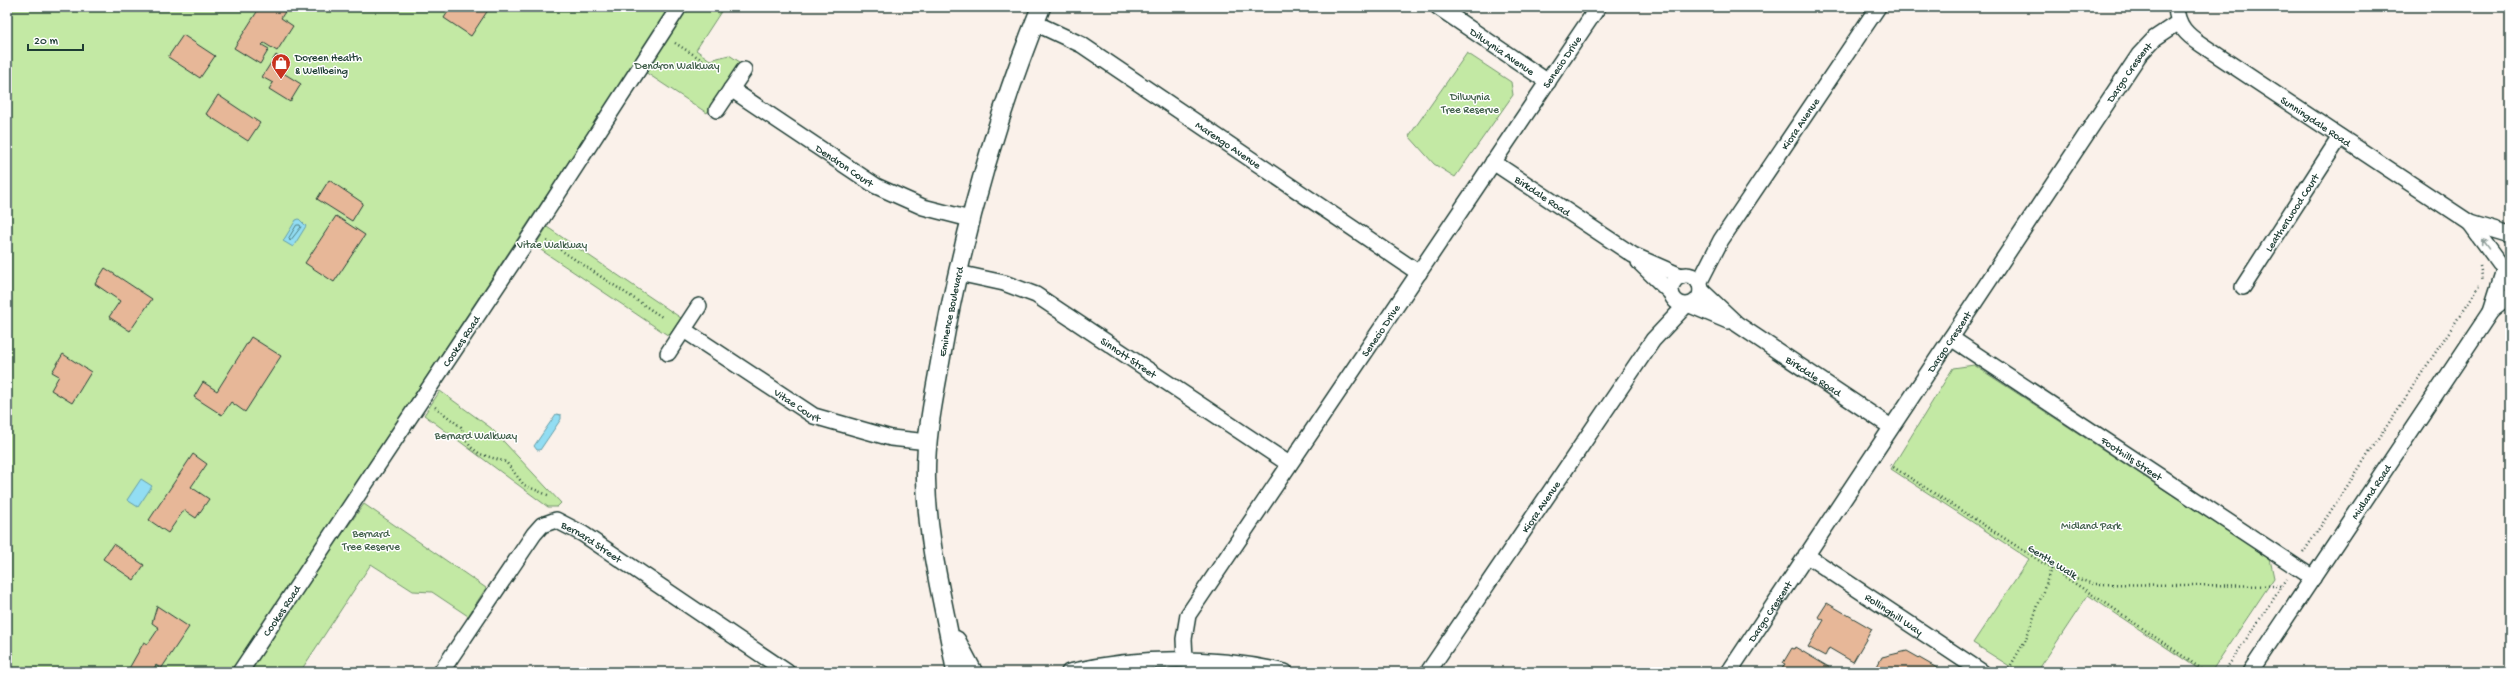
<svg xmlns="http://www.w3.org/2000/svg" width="2517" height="679" viewBox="0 0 2517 679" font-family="'Gochi Hand',sans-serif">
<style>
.green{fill:#c3e9a4;stroke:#71936c}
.water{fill:#92ddf3;stroke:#649da7}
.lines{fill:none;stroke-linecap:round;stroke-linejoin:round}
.shore{stroke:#4d7d80;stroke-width:1}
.building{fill:#e7b798;stroke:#1f3d34}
.minor-casing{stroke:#1f3d34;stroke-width:18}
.tertiary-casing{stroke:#1f3d34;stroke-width:21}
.path{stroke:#1f3d34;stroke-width:2.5;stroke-dasharray:1 3;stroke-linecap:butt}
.minor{stroke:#fff;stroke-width:15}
.tertiary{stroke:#fff;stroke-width:18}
.oneway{stroke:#8f9e9a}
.labels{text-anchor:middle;stroke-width:3;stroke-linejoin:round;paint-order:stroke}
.street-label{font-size:11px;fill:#1f3d34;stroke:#fff}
.poi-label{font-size:11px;fill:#1f3d34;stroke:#fff;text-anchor:start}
.park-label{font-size:11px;fill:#405f4a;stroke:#fff}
</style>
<rect width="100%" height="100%" fill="#faf1ea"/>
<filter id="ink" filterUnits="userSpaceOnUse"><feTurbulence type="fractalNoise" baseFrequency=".025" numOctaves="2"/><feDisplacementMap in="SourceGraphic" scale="8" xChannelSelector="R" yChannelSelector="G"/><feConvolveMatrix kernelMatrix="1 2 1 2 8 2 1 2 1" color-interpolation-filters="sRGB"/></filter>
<g filter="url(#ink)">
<!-- green -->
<path class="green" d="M7,7H671L231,672H7Z
M688,7H724L696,50L710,60L729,55L740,62L707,113L645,72Z
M1467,53L1511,82L1513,95L1455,177L1434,164L1409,136Z
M547,227L681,318L669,336L535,246Z
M1974,365L2270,559L2274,578L2211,672H2203L2088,595L2037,672H2019L1973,643L2029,559L1891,469L1953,368Z
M440,391L491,428L561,503L557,507H548L424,415Z
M364,504L486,588L468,616L432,592L413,591L371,564L300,672H249L327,555Z"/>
<!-- water -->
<path class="water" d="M299,219L306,226L293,247L283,241L296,220Z
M556,414L561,415V419L540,450H537L534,446Z
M141,479L152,486L138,507L127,500Z"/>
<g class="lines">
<!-- shore -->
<path class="shore" d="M297,225H300L301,227L290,241L289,238Z"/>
</g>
<!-- building -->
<path class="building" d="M260,7H288L281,18L293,26L277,51L264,43L262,45L269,49L260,64L234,48Z
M451,7H490L471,36L444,18Z
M183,35L215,56L200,78L168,57Z
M276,55L286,62L280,71L301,84L290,102L269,89L273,83L262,77Z
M218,95L260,123L248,141L206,114Z
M329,180L363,203L352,221L317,199Z
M336,216L365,235L334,282L305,263Z
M105,268L152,299L130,331L109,317L120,301L95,284Z
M251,337L281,356L245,412L231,402L222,415L194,397L203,382L217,391Z
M63,354L91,372L72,403L51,390L59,376L52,372Z
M193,454L207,464L191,487L209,499L196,518L184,510L168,533L149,520Z
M113,544L144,565L134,580L103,559Z
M1827,603L1872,629L1853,662L1829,648L1825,656L1808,647L1824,620L1818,617Z
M157,606L189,627L161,669L156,665L152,672H127L144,642L148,644L159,628L152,623Z
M1795,647L1837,672H1780L1785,664L1783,663L1792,648L1794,649Z
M1907,651L1937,668L1935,672H1874L1882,657Z"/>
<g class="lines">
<defs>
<g id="minor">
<path id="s1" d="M1438,7L1548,82"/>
<path id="s2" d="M2176,7C2177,26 2187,35 2202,45L2470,223L2510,235"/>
<path id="s3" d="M1035,23L1082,45L1419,273"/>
<path id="s4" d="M731,89L876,186L923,207L970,219"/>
<path d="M717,110L744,70"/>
<path id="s5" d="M1493,162L1633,255L1681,276"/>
<path d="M2470,223L2500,264"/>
<path d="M1639,262L1671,293"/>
<path id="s6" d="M958,273L1004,283L1036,295L1289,464"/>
<circle cx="1686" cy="290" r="15"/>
<path id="s7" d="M1699,283L1721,240L1878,7"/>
<path id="s8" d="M2243,287L2340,137"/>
<path id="s9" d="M1701,290L1737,324L1891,427"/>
<path d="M1690,305L1728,321"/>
<path d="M2491,311L2510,296"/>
<path id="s10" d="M684,330L814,416L891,438L928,442"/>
<path id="s11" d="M1951,338L2313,578"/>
<path d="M668,353L699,306"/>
<path id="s12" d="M1806,555L1982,672"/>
<path id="s13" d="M1185,660L1184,639L1188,615L1598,7"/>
<path id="s14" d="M240,672L533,232L679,7"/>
<path id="s15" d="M441,672L534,534L542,525L556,520L583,534L787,672"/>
<path d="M1069,672C1140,656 1214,656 1285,672"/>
<path id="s16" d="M1428,672L1653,340L1685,306"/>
<path id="s17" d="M1729,672L2139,55L2155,38L2179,22"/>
<path id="s18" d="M2250,672L2491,311L2503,273"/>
</g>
<g id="tertiary">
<path d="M956,640L973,672"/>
<path id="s19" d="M956,672C945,607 927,546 926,479C925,438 934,397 941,357C962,237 995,120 1041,7"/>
</g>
</defs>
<!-- minor casing -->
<use href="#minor" class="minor-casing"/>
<!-- tertiary casing -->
<use href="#tertiary" class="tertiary-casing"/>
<!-- path -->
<path class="path" d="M675,43L704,61
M547,241L662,317
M2480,266L2483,281
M435,407L461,427L467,442L472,448L480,454L506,462L524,485L550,496
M1890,465L2107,604L2206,672
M2303,553L2480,285
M2007,672L2026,639L2051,569L2093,584L2282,586
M2224,672L2287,579"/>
<!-- minor -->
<use href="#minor" class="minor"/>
<!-- tertiary -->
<use href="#tertiary" class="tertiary"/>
</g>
<!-- one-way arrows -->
<defs><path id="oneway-shaft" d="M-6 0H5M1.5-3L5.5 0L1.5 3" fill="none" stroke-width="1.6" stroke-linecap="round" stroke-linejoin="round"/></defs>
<use class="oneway" href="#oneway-shaft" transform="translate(2485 244) rotate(-126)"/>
</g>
<!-- icons -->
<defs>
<symbol id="shop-pin" viewBox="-11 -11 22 30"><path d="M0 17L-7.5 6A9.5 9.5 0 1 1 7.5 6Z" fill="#c8321e" stroke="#fff"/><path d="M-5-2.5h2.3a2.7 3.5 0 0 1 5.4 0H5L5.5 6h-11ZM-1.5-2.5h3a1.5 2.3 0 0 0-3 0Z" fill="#fff"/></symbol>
</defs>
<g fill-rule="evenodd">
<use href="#shop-pin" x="270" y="52" width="22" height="30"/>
</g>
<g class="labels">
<!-- street labels -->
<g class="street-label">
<text dy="4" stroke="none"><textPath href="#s1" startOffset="78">Dilwynia Avenue</textPath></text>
<text dy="4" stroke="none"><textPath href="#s13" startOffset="713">Senecio Drive</textPath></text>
<text dy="4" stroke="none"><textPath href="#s17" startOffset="721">Dargo Crescent</textPath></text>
<text dy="4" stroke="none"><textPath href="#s2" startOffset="185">Sunningdale Road</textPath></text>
<text dy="4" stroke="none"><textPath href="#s7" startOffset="189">Kiora Avenue</textPath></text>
<text dy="4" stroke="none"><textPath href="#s3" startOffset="229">Marengo Avenue</textPath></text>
<text dy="4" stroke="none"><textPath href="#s4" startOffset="137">Dendron Court</textPath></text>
<text dy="4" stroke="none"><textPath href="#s5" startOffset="60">Birkdale Road</textPath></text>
<text dy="4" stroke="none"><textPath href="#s8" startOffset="89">Leatherwood Court</textPath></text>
<text dy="4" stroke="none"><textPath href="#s19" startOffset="365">Eminence Boulevard</textPath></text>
<text dy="4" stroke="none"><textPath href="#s13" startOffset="389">Senecio Drive</textPath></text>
<text dy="4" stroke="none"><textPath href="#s14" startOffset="398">Cookes Road</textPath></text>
<text dy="4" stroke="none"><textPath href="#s17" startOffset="397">Dargo Crescent</textPath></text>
<text dy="4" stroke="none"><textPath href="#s6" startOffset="193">Sinnott Street</textPath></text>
<text dy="4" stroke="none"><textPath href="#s9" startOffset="142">Birkdale Road</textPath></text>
<text dy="4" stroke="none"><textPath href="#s10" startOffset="136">Vitae Court</textPath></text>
<text dy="4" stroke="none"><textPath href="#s11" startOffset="217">Foothills Street</textPath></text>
<text dy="4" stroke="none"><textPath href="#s18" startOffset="217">Midland Road</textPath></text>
<text dy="4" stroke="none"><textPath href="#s16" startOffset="200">Kiora Avenue</textPath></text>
<text dy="4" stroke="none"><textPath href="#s15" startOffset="235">Bernard Street</textPath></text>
<text transform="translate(2053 561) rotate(32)" y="4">Gentle Walk</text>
<text dy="4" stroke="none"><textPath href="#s14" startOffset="74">Cookes Road</textPath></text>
<text dy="4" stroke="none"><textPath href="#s17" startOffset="73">Dargo Crescent</textPath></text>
<text dy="4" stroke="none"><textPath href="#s12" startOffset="106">Rollinghill Way</textPath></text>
</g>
<!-- poi labels -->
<g class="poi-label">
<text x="295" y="61">Doreen Health<tspan x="295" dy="13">&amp; Wellbeing</tspan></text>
</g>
<!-- park labels -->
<g class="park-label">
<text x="677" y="69">Dendron Walkway</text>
<text x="1470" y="100">Dilwynia<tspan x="1470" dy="13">Tree Reserve</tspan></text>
<text x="552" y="248">Vitae Walkway</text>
<text x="476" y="439">Bernard Walkway</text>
<text x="2091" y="529">Midland Park</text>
<text x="371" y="537">Bernard<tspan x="371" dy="13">Tree Reserve</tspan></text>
</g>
</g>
<!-- margin -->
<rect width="2517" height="679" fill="none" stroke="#fff" stroke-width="24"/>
<rect x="12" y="12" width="2493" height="655" fill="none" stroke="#1f3d34" stroke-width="1.5" filter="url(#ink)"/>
<!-- scale -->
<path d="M28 44v6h55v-6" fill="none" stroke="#1f3d34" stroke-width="2"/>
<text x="34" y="44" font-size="12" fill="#1f3d34" stroke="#ffffff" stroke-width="3" paint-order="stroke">20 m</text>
</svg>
